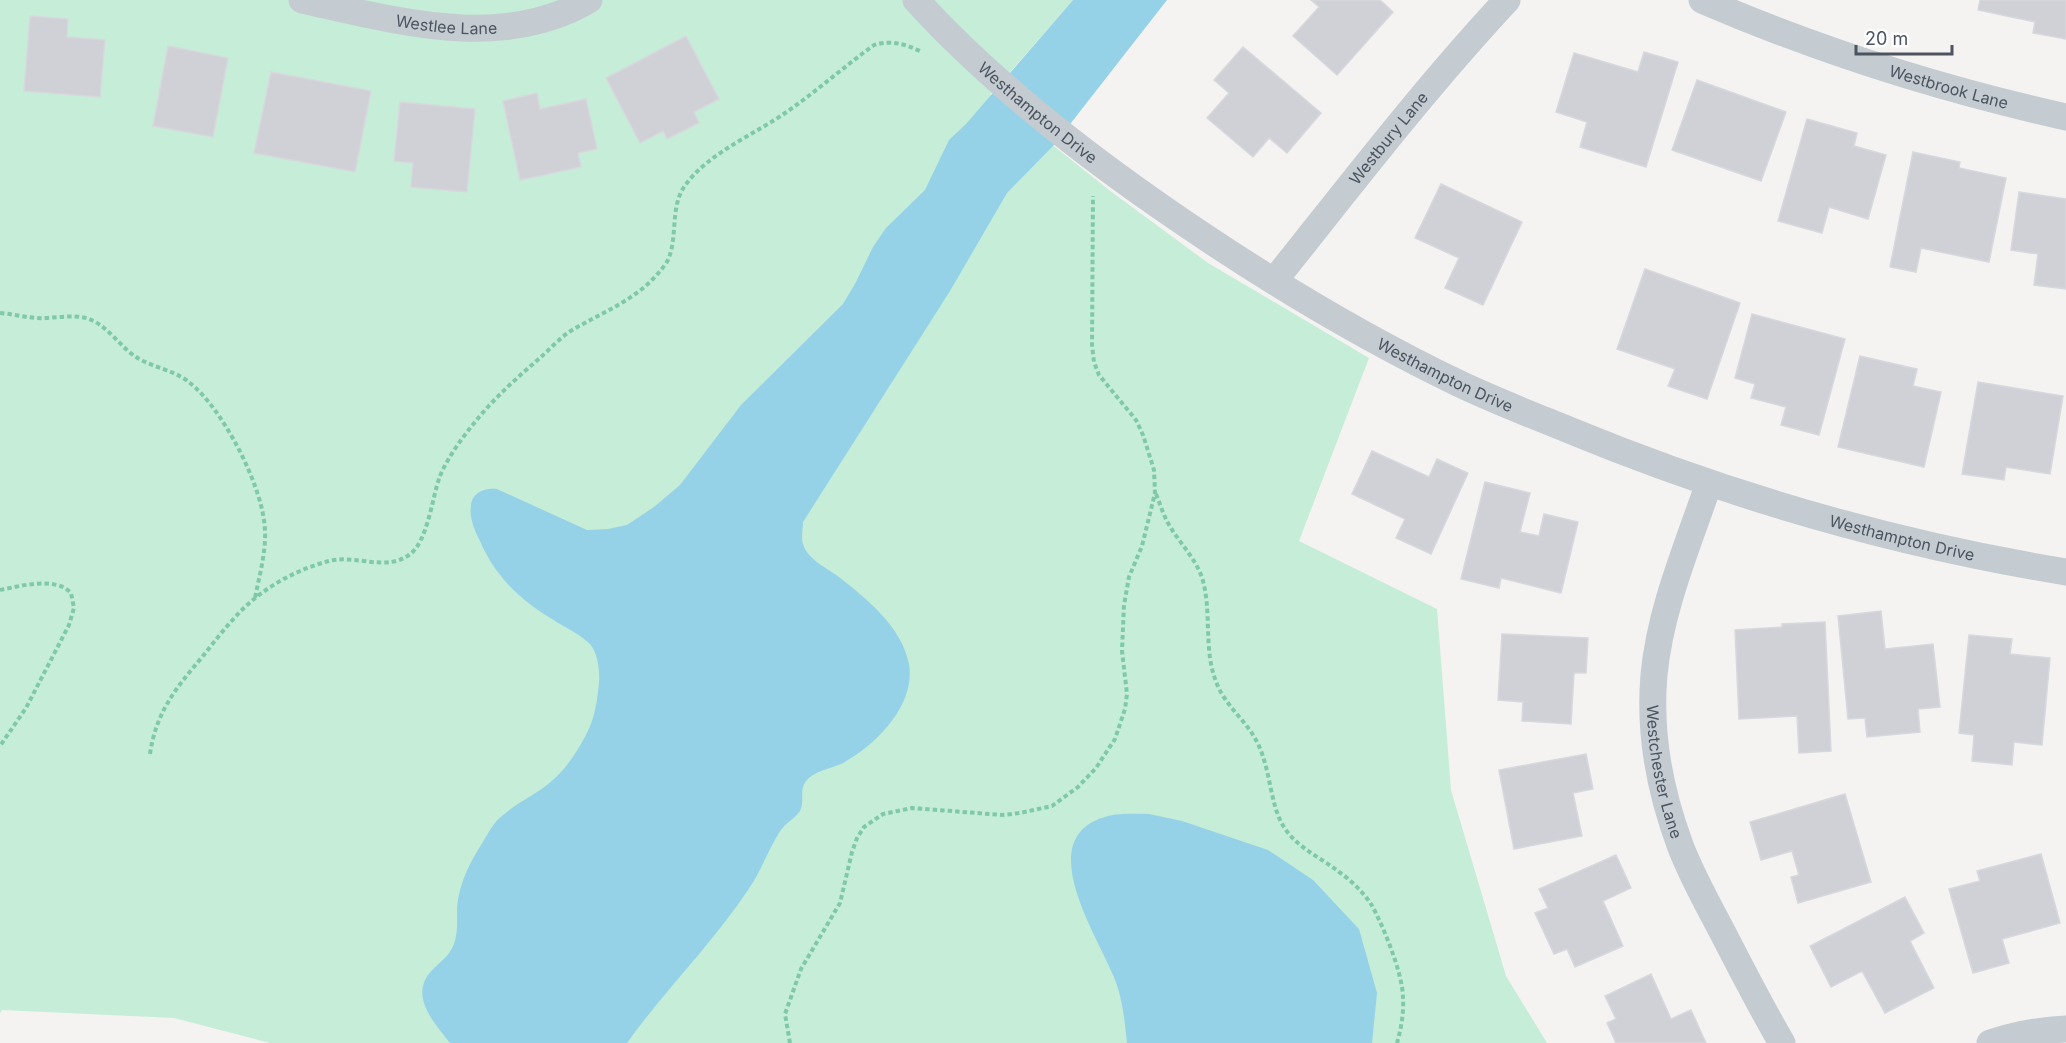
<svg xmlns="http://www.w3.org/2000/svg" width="2066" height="1043" viewBox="0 0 2066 1043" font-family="Inter,sans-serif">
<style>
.green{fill:#c5edd7}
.water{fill:#96d2e7}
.building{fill:#d0d1d6;stroke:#d7d8dd;stroke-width:1.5}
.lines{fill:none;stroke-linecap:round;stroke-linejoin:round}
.path{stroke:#80c9a8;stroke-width:4;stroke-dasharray:4.5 3;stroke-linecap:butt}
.minor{stroke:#c4ccd2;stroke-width:27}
.labels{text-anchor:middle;stroke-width:5;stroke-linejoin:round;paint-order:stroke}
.street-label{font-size:16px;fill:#4b545f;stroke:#fff}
</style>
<rect width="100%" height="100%" fill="#f4f3f2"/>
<!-- green -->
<path class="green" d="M0,0H1073L990,95L1109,190L1208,263L1369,358L1299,541L1437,609L1451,790L1506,976L1547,1043H270L174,1018L2,1010L0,1013Z"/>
<!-- water -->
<path class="water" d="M1073,0H1167L1053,146L1007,193L950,291L803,522C803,528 801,538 803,544C808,560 827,568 839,577C867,599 902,627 909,664C916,705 876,745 843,763C831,769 815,770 806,781C799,790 805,802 800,811C795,818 786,823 781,830C768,849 761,872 748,890C712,944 665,990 627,1043H450C436,1025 411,999 428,975C436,964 448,959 454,944C458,933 457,920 457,908C459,883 470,862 483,842C488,833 494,822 502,816C517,802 538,794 554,779C570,765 591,732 595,710C597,702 598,692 599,683C600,672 598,653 590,644C580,634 564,627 552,619C520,600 495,576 480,541C475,531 469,518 471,506C472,492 485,488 497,489L587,530L608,529L627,525L654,507L680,485L741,405L843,304L856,282L873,247L886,228L925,190L949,140L966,124Z
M1149,814L1182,821L1268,850L1313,880L1359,929L1377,993L1372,1043H1127C1125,1023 1123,1004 1117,985C1102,941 1027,837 1108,816C1120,813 1136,814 1149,814Z"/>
<!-- building -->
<path class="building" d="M1311,0H1380L1393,12L1337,75L1293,36L1319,7Z
M1980,0H2066V39L2033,33L2035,22L1978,10Z
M30,16L68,19L67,37L105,40L100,97L24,91Z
M686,36L719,99L694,112L699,123L667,139L663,131L640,143L606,78Z
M168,46L228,58L213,137L153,126Z
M1243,47L1321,113L1287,153L1269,138L1253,157L1207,118L1229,93L1214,80Z
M1644,52L1678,62L1646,167L1580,147L1587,122L1556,112L1574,53L1638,72Z
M271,72L371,91L355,172L254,153Z
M1697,80L1786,112L1761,181L1672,150Z
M537,93L540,109L586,99L597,149L578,153L581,167L520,180L503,101Z
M400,102L475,109L467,192L411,187L413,163L394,161Z
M1807,119L1857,133L1854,146L1886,155L1868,219L1829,207L1822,233L1778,221Z
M1913,152L1960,162L1959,168L2006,178L1989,262L1921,248L1916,272L1890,267Z
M1441,184L1522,222L1483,305L1445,288L1459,258L1415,238Z
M2019,192L2066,199V289L2034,285L2038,254L2011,250Z
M1645,269L1740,303L1707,399L1668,386L1675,369L1617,349Z
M1752,314L1845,339L1819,435L1781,425L1786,407L1751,398L1755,384L1735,378Z
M1860,356L1917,369L1913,386L1941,392L1924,467L1838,447Z
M1978,382L2063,396L2050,474L2006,467L2004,480L1962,474Z
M1372,451L1429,477L1437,459L1468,473L1431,554L1396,538L1405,519L1352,494Z
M1485,482L1530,493L1520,532L1539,536L1544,514L1578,522L1561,593L1501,578L1499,588L1461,579Z
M1881,611L1885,649L1933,644L1940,707L1918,709L1920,732L1867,737L1865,718L1848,719L1838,616Z
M1825,622L1831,751L1799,753L1797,716L1739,719L1735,630L1782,627V624Z
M1502,634L1588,638L1586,673H1574L1571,724L1522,721L1523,702L1498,700Z
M1969,635L2012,639L2010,654L2050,658L2042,745L2014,742L2012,765L1972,761L1974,735L1959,733Z
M1586,754L1593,789L1573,793L1582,836L1514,849L1499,770Z
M1845,794L1871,882L1798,903L1791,877L1799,875L1792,851L1761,860L1750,822Z
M2041,854L2060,923L2002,939L2009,963L1973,973L1949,889L1980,881L1977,871Z
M1616,855L1631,888L1603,901L1623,946L1575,967L1567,949L1554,954L1535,913L1548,908L1539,889Z
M1905,897L1924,933L1910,941L1934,988L1885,1013L1862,971L1831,987L1810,946Z
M1651,974L1671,1019L1691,1010L1706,1043H1616L1607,1023L1616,1019L1605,996Z"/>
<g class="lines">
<!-- path -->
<path class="path" d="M0,313C12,314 24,317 36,318C52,319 70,314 86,318C107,324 119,346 136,357C153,368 175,370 190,383C223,409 264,488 265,531C266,553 259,577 255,598
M1156,494C1160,504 1163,514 1168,523C1179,543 1197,559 1203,581C1212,615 1203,651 1217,684C1226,707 1248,722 1258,744C1270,769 1270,800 1281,822C1294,847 1319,856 1339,872C1351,880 1363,892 1371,904C1383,925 1403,974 1403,998C1404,1013 1401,1029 1397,1043
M0,590C21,586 55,576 71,593L74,608L69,625L26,708L0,746
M150,754C156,712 176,688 203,656C215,641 227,625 241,611C264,587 298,569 329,561C355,554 385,572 409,555C428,542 432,497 440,476C448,457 462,438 475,422C494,398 518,377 541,357C550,349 559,339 569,332C597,315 627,304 651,281C656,276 664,267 668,260C678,237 670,208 684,187C707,153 756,134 788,111C818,90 845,66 874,45C891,40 905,44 920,51
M790,1043L785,1014L801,969L840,903L852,852L857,838L864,827L883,814L912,808L1002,815L1020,813L1052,806L1078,787L1096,768L1115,739L1125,709L1127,694L1122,651L1124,605L1129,577L1142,546L1155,493L1154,470L1143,435L1136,420L1099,375L1094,362L1092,345L1093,196"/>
<!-- minor -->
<g class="minor">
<path id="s1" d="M302,0C394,20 501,52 589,0"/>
<path id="s2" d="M916,0C986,77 1076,148 1161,207C1256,273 1356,334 1460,384C1496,401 1532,415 1569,430C1729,496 1895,544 2066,572"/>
<path id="s3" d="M1702,0C1820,51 1940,89 2066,117"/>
<path id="s4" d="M1274,281C1350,186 1424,89 1507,0"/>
<path id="s5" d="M1709,483C1688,545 1660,609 1654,675C1649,732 1660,791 1680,845C1692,877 1710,908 1726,939C1744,974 1762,1009 1782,1043"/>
<path d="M1990,1043C2015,1035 2040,1030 2066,1029"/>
</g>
</g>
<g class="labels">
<!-- street labels -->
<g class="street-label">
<text dy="6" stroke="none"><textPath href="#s1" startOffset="147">Westlee Lane</textPath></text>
<text dy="6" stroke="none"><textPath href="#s3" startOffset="262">Westbrook Lane</textPath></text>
<text dy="6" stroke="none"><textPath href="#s2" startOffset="166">Westhampton Drive</textPath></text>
<text dy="6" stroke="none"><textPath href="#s4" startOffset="183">Westbury Lane</textPath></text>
<text dy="6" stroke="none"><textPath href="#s2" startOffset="652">Westhampton Drive</textPath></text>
<text dy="6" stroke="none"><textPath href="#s2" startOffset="1138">Westhampton Drive</textPath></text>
<text dy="6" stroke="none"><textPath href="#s5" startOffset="298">Westchester Lane</textPath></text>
</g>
</g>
<!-- scale -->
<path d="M1856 45v9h96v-9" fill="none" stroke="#4b545f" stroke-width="3"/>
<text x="1865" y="45" font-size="18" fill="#4b545f" stroke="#ffffff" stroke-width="4.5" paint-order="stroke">20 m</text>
</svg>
